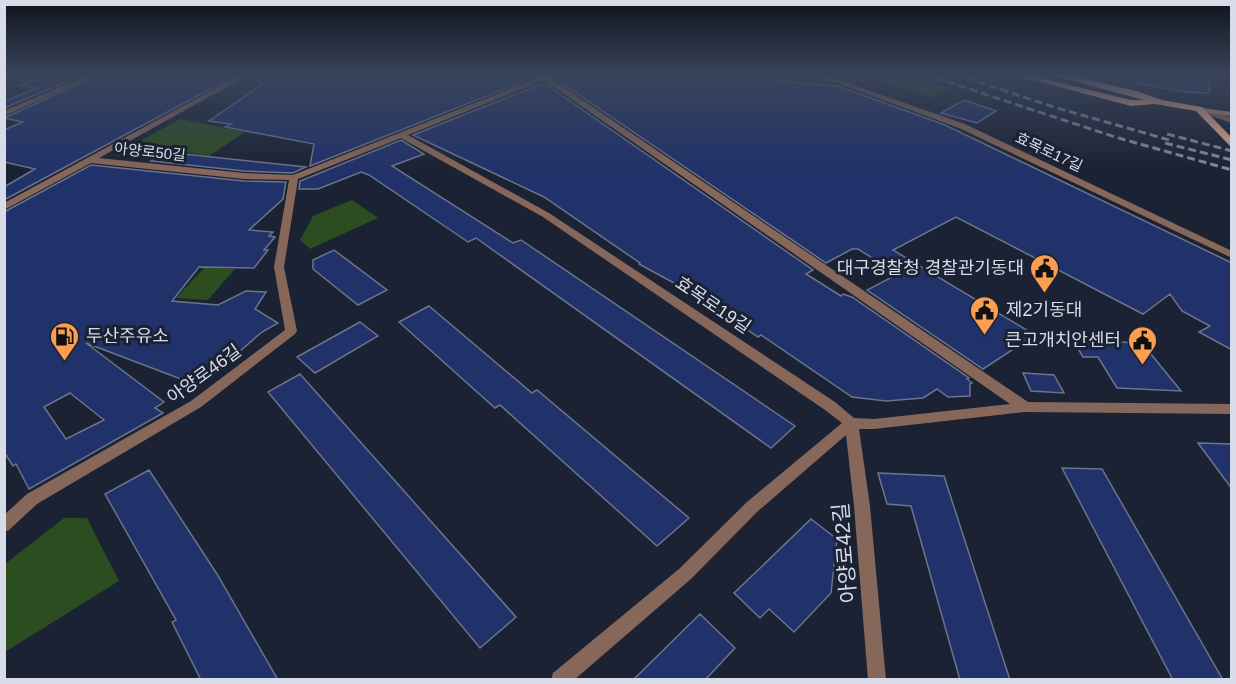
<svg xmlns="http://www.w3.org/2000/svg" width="1236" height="684" viewBox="0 0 1236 684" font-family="Arial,'Noto Sans KR',sans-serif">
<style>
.green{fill:#2c4d1f}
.building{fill:#21326a;stroke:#6c748a;stroke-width:1.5;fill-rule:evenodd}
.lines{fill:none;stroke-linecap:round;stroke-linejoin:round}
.minor{fill:#866759;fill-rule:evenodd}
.secondary{fill:#bf8f77;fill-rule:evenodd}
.primary{fill:#ecad8e;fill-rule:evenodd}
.rail{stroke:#848a98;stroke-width:3;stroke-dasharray:8 4;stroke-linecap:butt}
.labels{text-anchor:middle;stroke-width:6;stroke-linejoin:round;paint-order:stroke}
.far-street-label{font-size:15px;fill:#d7dce8;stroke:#1b2233}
.poi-label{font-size:18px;fill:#d7dce8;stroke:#1b2233;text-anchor:end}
.street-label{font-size:18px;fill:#d7dce8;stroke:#1b2233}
.near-street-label{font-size:21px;fill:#d7dce8;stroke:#1b2233}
</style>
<rect width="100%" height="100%" fill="#1b2233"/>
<!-- green -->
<path class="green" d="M858,74H909L950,89L930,97Z
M180,119L245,132L209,156L165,149L147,159L114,155Z
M352,200L378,218L310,249L300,240L313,216Z
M205,267L235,269L208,300L176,298Z
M64,518H87L119,581L5,652V564Z"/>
<!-- building -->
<path class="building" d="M48,74H85L4,108V102L36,88L21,85Z
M101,74H238L4,200V187L35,169L4,162V130L23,122L4,118Z
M254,74H536L537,76L310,166L314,144L225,127L231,124L209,121L261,85Z
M559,74H790L774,81L838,86L945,125L1232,263V350L1199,332L1210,326L1182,311L1170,294L1143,314L956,217L893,250L1035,335L983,369L867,290L898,274L858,249H852L826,263L554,78Z
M1138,74H1208L1209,93L1185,92L1137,83Z
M544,83L813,270L806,274L841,296L843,294L852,297L969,378L967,379L972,383L970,384V396L948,397L937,389L923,398L886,401L852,397L761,335L758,337L698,296L639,264L640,263L544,197L413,135Z
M964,100L996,111L977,123L941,113Z
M401,140L424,154L392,166L513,243L521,240L795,426L771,448L476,238L468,242L369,175L361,172L318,189H299L300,181Z
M165,152L306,167L293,173L244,171L151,161Z
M91,165L244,181L286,182L283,199L249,230L273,232L269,236L275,237L264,250H268L254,268L199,267L172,301L218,305L246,291L266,292L255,309L278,323L262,332L199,386L86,343L164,402L155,408L163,413L29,489L16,464L13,466L4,452V212ZM70,393L104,420L66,439L44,407Z
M334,250L387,290L358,305L313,269V260Z
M429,306L532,393L537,390L689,518L657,546L500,405L495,408L399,322Z
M360,322L378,336L315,373L297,357Z
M1073,340L1142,343L1181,391L1117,388L1098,357H1083Z
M1023,373L1054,375L1064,393L1031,391Z
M300,374L516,617L480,648L268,392Z
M1198,443L1232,444V489Z
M1062,468L1102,469L1223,680H1173Z
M149,470L217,574L278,680H201L172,622L176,620L105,494Z
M878,473L944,476L1010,680H960L911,506L887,504Z
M811,519L837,539L831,593L794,632L769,609L760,618L734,593Z
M700,614L735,648L705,680H633Z"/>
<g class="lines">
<!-- minor -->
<path class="minor" d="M90,74H99L4,116V111Z
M242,74H250L99,158L244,173L293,175L540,77L538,74H557L550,78L1028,402L1232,404V414L1025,412L874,429H859L870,506L886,680H868L854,506L846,435L757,512L691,579L574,680H551L553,673L679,569L747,502L842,423L825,410L543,217L401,138L298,179L284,267L297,331L295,334L201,407L37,504L9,530L4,532V515L27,494L191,401L285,330L274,267L289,180L244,179L91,163L4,210V203ZM544,80L1010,404L874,419L854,418L835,402L549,213L408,135Z
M813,74H822L965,124L1232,251V258L959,128Z
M1196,107H1202L1232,118V123L1196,111Z"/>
<!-- secondary -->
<path class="secondary" d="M1196,107L1232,112V116L1196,111Z"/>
<!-- primary -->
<path class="primary" d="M1010,74H1024L1131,100H1144L1048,74H1063L1136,91L1162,100L1202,107L1232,138V148L1196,111L1155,104L1131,106Z"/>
<!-- rail -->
<path class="rail" d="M924,74L1115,137L1232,170
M955,74L1057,108L1173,141
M1167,134L1232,151
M1165,143L1232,160"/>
</g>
<!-- sky -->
<linearGradient id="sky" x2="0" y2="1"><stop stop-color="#0f131c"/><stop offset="0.44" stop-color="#39445b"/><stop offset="1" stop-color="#39445b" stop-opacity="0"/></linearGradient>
<rect width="1236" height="170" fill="url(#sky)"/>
<!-- icons -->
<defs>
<symbol id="civic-pin" viewBox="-11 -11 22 30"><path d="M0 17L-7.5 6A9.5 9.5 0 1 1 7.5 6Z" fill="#fb9e50" stroke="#1b2233"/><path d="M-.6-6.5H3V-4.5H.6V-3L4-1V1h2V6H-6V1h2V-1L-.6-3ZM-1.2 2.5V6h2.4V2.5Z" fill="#111"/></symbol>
<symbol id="fuel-pin" viewBox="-11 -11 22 30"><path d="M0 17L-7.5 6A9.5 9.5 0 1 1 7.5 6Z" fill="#fb9e50" stroke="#1b2233"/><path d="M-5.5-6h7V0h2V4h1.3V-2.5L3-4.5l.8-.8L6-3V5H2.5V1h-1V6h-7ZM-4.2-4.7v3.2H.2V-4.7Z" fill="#111"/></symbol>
</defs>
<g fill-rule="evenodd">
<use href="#civic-pin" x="1028" y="252" width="33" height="45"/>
<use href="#civic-pin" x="968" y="294" width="33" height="45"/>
<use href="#fuel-pin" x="48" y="320" width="33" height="45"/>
<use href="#civic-pin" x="1126" y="324" width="33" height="45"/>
</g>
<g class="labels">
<!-- far-street labels -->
<g class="far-street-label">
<text transform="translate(150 152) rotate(6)" y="5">아양로50길</text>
<text transform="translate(1049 152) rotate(25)" y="5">효목로17길</text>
</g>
<!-- poi labels -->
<g class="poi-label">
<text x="1024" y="274">대구경찰청 경찰관기동대</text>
<text x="1006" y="316" text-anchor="start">제2기동대</text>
<text x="86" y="342" text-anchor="start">두산주유소</text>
<text x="1121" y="346">큰고개치안센터</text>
</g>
<!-- street labels -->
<g class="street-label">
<text transform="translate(713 305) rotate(34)" y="6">효목로19길</text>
<text transform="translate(204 374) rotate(-36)" y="6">아양로46길</text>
</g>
<!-- near-street labels -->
<g class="near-street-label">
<text transform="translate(845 553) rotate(-95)" y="7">아양로42길</text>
</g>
</g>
<!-- border -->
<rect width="1236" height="684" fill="none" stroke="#d7dce8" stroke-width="12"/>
</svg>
